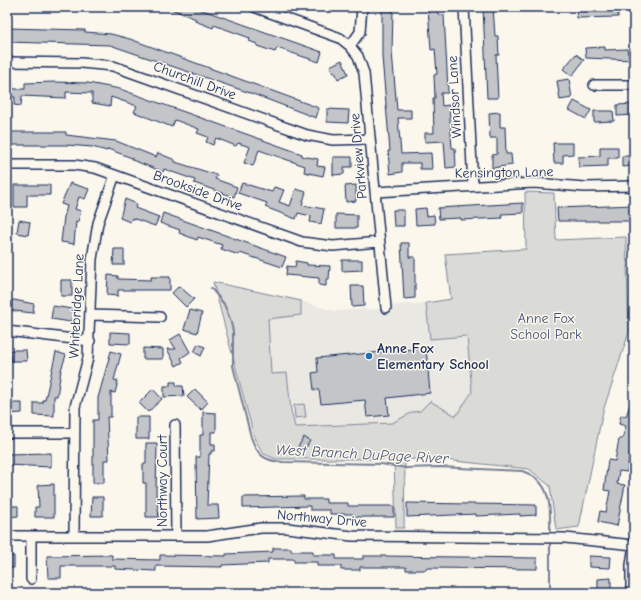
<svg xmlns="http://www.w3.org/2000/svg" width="641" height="600" viewBox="0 0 641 600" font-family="'Comic Neue',sans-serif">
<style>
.built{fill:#eae8e2}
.green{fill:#dadad7;stroke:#7a849a}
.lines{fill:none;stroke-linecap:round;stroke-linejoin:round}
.stream{stroke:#747e96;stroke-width:2}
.building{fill:#c3c5c9;stroke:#1b2f5e}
.minor-casing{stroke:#1b2f5e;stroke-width:12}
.minor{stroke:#fbf7ec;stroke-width:9}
.poi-dot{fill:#1f6fb2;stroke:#fbf7ec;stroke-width:1.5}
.labels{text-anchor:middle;stroke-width:3;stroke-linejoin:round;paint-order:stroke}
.street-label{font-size:14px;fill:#1b2f5e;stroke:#fbf7ec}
.park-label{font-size:14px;fill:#415176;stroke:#fbf7ec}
.poi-label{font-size:14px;font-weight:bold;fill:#1b2f5e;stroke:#fbf7ec;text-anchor:start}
.water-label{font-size:15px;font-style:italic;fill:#47577a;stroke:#fbf7ec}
</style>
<rect width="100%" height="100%" fill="#fbf7ec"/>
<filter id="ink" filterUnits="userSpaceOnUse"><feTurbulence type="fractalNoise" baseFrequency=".025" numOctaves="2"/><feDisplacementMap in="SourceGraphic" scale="8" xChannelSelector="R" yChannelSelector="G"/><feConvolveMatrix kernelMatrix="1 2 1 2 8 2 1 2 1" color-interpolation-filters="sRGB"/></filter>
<g filter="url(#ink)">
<!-- built -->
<path class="built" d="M301,301L334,311L376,309L395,305L426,303L430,339L467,335L472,392L456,416L430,401L420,411L413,412L392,423L295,427L287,373L271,374L268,318L301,315Z"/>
<!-- green -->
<path class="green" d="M525,192L554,193L556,240L626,237L629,332L603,411L579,527L556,530L550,486L529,469L445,460L405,459L404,528H396L394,459H276L264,454L255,440L213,282L301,301V315L268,319L271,374L287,373L291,410L295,427L392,423L413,412L420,411L430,401L456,416L472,392L467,336L430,339L426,303L451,299L445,254L526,249Z
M304,404L306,417L295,418L294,405Z"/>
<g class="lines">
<!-- stream -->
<path class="stream" d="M211,288L224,304L230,319L233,331V366L251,437C257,455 264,461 283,462L381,464L406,468L439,467L522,471C550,480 551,504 550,530
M550,544V593"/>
</g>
<!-- building -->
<path class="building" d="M166,7H194L322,52L319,62L277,48L275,52L257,46V44L249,41L250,38L214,25L213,28L195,21L196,19Z
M437,7L438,15H444L447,70L448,93H441L442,106L449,105L452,148H455L456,167L446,168L444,141L425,142V133H434L433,98H435L434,75L437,74L435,49L431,50L428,8Z
M483,7H493L495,36H498L499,55H496L498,98H487Z
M618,7V17L577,18L576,8Z
M382,10H393L392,52L397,110H411V118H398L401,154L431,153L432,169H420V163H402V172L390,174L388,151H390L382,57Z
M7,28L85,30V32L111,34L130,39L319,108L316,118L253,94L110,45L7,42Z
M605,47V50L627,49L628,54H634V60L586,58L585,48Z
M576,54L584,60L572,76L563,69Z
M342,60L348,74L338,79L335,72L333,73L330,66Z
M569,79L572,98L560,100L557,81Z
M7,82H13V89H25V83L55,82L88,83L120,89L302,154V156L318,159L317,166L325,167L323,176L304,172L305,166L259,150L253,166L244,163L250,147L238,143L236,146L216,138L213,145L206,142L208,137L197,133L199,129L175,120L172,127L154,120L134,112L137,106L111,97L110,106L92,103V93L66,92V98L22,96L21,106L14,105L15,97H7Z
M574,101L591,110L586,119L569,110Z
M634,104V115L617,116V105Z
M327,109L349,110L348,123L327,122Z
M594,111H613L614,121L594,122Z
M500,112V127H505L506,154H511L512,165L492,168V155L497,154V138H490L489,113Z
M7,132H66V135L116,141L156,157L158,153L175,160V162L217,175L215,179L237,187L234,197L194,183L195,180L164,169L163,172L153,168L132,160V158L108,149L107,151L92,147L67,145H7Z
M553,143H573V154L563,155V163H554Z
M600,147H618V158H608V166L579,167L578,157L600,156Z
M622,156H634V166L622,167Z
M333,157H352V167H344V174L333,175Z
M70,183L89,189L85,199L79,197L75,209L81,211L78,222L76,221L74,244L61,242L64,217L67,206L61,204Z
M242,183L272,192L274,187L284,190L279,202L290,206L296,189L306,192L302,205L324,209L321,224L310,222L311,216L298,213L296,219L265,207L267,203L238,193Z
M14,185H50V195H27V207H14Z
M356,185V201L346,202L345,186Z
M125,199L137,204L135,208L159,217L155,226L132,218L130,222L120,218Z
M523,203V213L501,214L502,218L461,220V218L439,219L438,208Z
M634,205V221H558L557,208Z
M426,208L427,216L434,215L435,224L416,225L415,209Z
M393,210H404V226H394Z
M163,213L286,257L282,267L240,253L239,255L221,249L222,245L198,237L197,240L179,233L180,230L160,223Z
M336,214L357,215V228H336Z
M19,220L30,222L28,235L17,233Z
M401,243H409V257H415V298L404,299Z
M114,249H124V265H113Z
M342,260H362V270L342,271Z
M296,261L307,263V265L330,266L329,279H326V286L319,285V278L286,275L287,266L295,267Z
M108,275L118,276V279L151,280V277H170V290H118V296L107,295Z
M61,280H72V296H61Z
M179,286L194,299L186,307L172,293Z
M351,286H363L364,306L352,307Z
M14,300L34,304L33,313L7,310V301Z
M53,306L72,309L71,322L51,319Z
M190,310L202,313L197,333L184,329Z
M110,332L130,333V344L110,343Z
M180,334L190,352L181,358L183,362L176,366L167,349H176L170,340Z
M198,344L205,347L201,356L194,352Z
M143,348L163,349V359H143Z
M426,348L430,393L387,398L389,415L367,417L365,400L321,404L319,390H314L312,373L318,372L317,358Z
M10,350H26L27,361H11Z
M111,351L121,354L114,380L118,381L115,393L111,392V417H107L109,460H104V483H93V420H98V398Z
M56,352L66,355L61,370L57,396H54V416L34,415V403H43V400H45Z
M170,382H176V386H183L184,396L164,397V386H170Z
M153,389L162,399L148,412L139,403Z
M195,389L208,402L201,410L187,397Z
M633,396L634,439L632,438L627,472L619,471L617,484L625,485L617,526L598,522L600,511L606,512L610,491L604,490L608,460L615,461L619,439H622L626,426L619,424L621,415L626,416Z
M7,403H22V413L7,414Z
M203,412L216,413V432H211V444H215V451H211V454H209L207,505H218L219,518L197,519L196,457H200V435H203Z
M136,417H149V439H136Z
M304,437L310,441L304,451L298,447Z
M146,443H157L156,492L159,517H146V483H143V464H146Z
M51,453V467L7,465V454Z
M54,484V517H35V507H39L38,485Z
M304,496V499H326V503H348V506H394V517H353V514H330V510H310V506L243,508V497Z
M92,497H103V516H91Z
M407,503L536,505V515L520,516V514L476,516V514L407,517Z
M7,506H18V516L7,517Z
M273,548H291V551H313V555H336V559H363V556H381L537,558V569L426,568V570H406V567H360V570H341V566H317V562H294V559H268V563L222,565V567L156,566V571L115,569V566H61V578H48L47,556L112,555V559L160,560V555L226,556V554L273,552Z
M7,556H14V568H7Z
M589,556L611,557L610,568L589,567Z
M611,578V593H598V579Z"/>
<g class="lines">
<defs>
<path id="minor" d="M254,7L340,38L350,46
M362,7L360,32L350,46L358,56L364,73L386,308
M464,7L473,186
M7,62L81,63L113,66L307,135L333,140L370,139
M594,85H634
M7,165H74L95,168L302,242L333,246L379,242
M375,192L534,183L585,187L634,186
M90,315L160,317
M7,331L90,341
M175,425L176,536
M7,433H74
M7,536H207L261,528H287L352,536L565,538L634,545
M74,536L75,407L88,358L92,259L98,223L115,175
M31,579V536
M631,593V565L634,545"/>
</defs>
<!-- minor casing -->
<use href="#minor" class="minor-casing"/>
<!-- minor -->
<use href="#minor" class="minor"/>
</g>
</g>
<!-- markers -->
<circle class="poi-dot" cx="369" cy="356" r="4"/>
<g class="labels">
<!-- street labels -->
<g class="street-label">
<text transform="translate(195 80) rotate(20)" y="5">Churchill Drive</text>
<text transform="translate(454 97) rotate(-93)" y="5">Windsor Lane</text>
<text transform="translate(358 156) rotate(-95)" y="5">Parkview Drive</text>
<text transform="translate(504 172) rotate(-1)" y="5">Kensington Lane</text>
<text transform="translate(198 190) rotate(20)" y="5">Brookside Drive</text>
<text transform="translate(76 306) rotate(-87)" y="5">Whitebridge Lane</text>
<text transform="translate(162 481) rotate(-90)" y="5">Northway Court</text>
<text transform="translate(322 518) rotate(5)" y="5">Northway Drive</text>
</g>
<!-- park labels -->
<g class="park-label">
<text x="546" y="323">Anne Fox<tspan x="546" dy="16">School Park</tspan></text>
</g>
<!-- poi labels -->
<g class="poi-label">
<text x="377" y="353">Anne Fox<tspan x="377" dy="16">Elementary School</tspan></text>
</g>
<!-- water labels -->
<g class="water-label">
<text transform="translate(362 454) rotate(3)" y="5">West Branch DuPage River</text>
</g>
</g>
<!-- margin -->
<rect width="641" height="600" fill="none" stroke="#fbf7ec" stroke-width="24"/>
<rect x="12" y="12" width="617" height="576" fill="none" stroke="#1b2f5e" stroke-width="1.5" filter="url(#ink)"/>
</svg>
